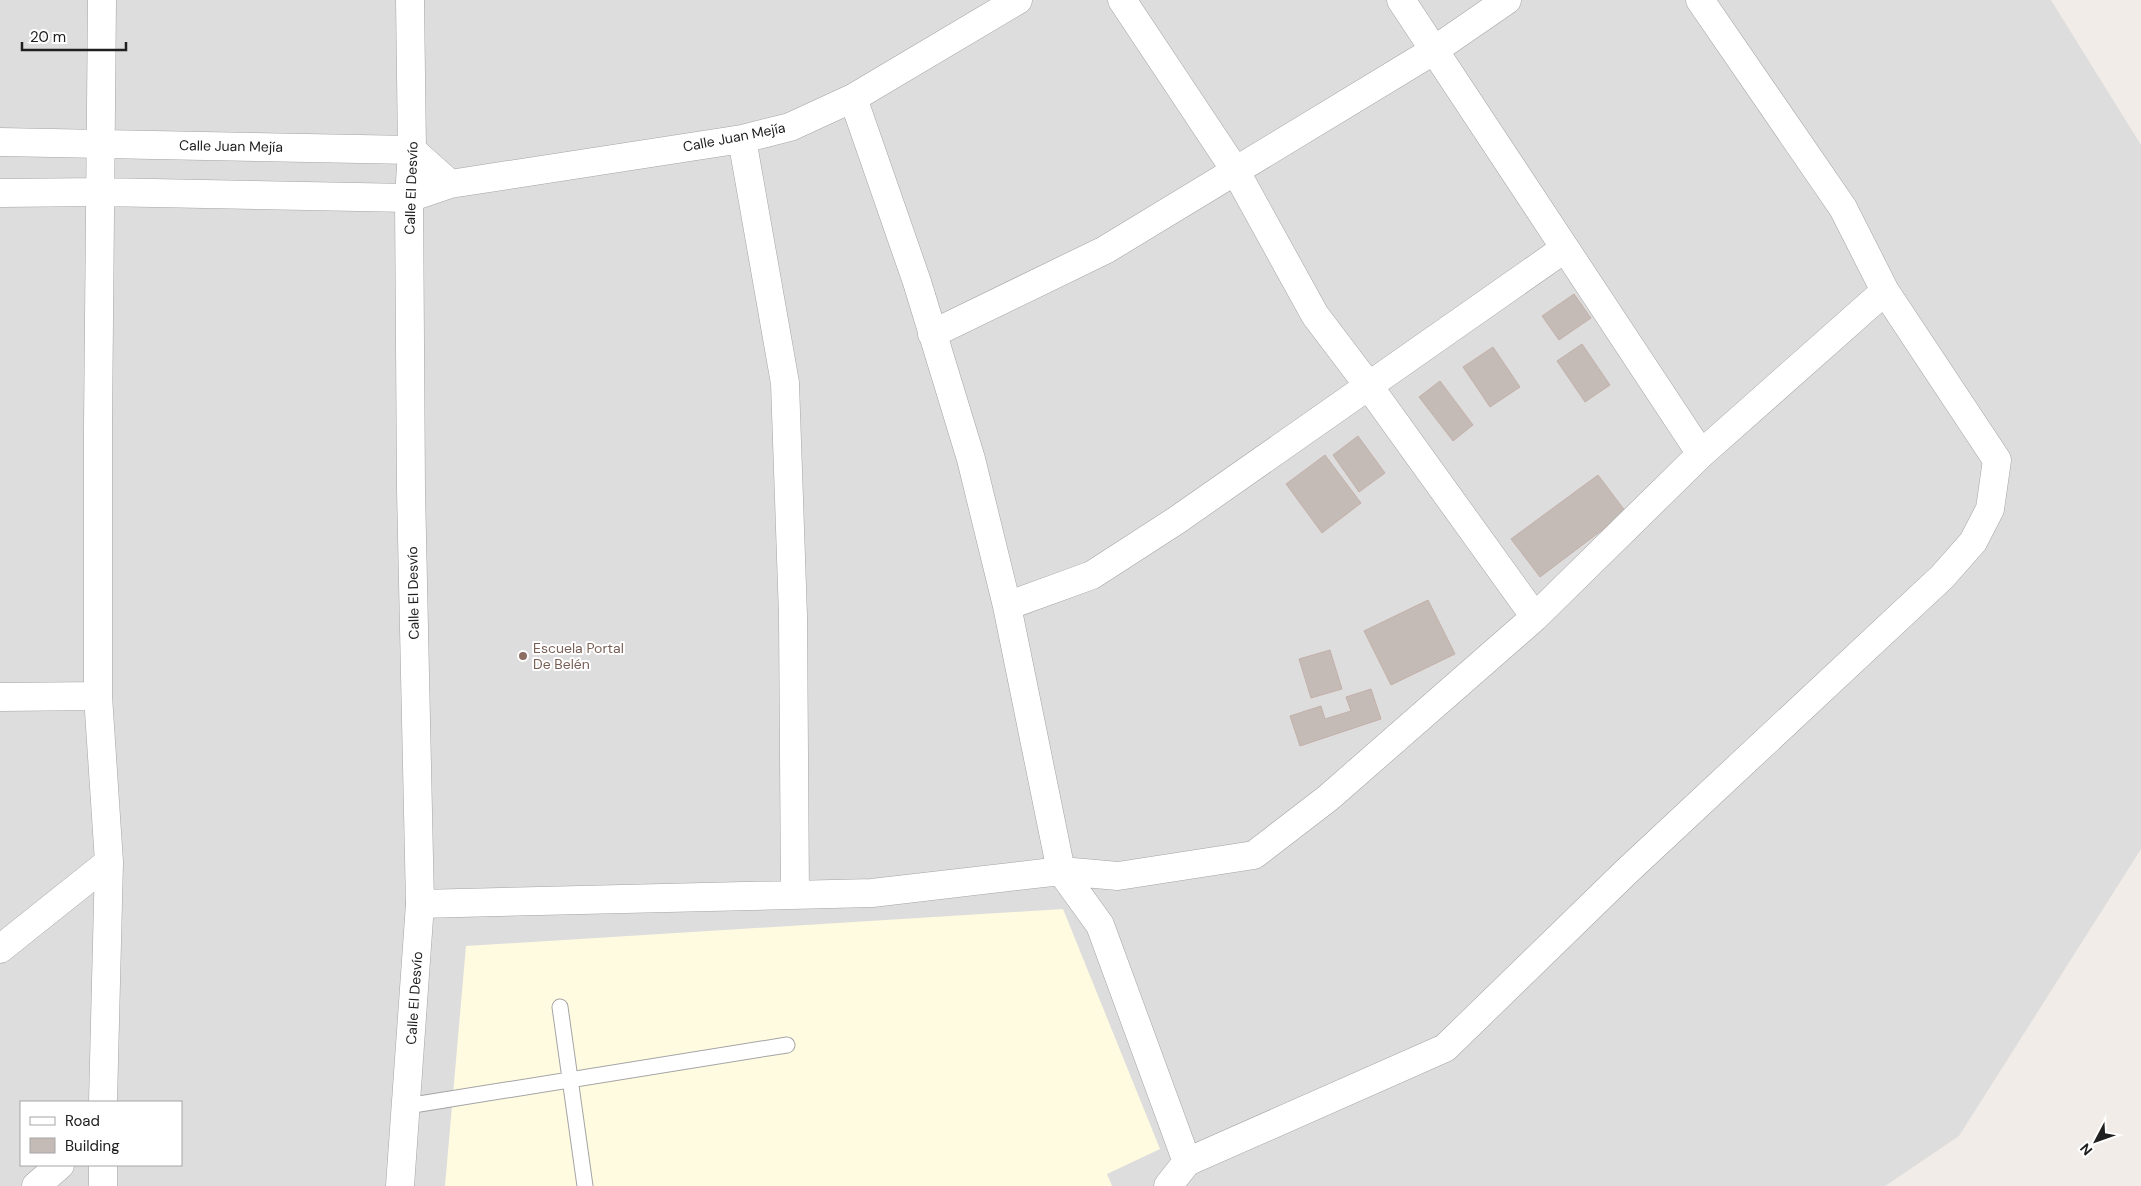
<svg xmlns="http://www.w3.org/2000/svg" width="2141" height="1186" viewBox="0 0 2141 1186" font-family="'DM Sans',sans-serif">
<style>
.residential{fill:#dedddd;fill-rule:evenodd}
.education{fill:#fffbe1}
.building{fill:#c5bbb6;stroke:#c3b0a9}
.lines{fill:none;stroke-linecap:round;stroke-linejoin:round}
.service-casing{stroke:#a4a4a4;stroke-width:17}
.minor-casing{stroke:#a4a4a4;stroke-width:29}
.tertiary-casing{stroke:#a4a4a4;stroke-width:29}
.service{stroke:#fff;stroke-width:15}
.minor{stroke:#fff;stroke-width:28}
.tertiary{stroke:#fff;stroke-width:28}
.education-dot{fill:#8d6e63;stroke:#fff;stroke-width:2}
.labels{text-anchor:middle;stroke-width:4;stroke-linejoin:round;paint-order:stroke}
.street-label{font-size:14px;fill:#202020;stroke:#fff}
.education-label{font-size:14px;fill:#785e54;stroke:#fff;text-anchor:start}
</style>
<rect width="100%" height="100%" fill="#f1ece7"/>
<!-- residential -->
<path class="residential" d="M0,0H2051L2141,145V849L1959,1136L1885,1186H0ZM21,1102H181V1165H21Z"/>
<!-- education -->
<path class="education" d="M1063,909L1160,1149L1107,1174L1112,1186H445L466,946Z"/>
<!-- building -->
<path class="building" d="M1574,294L1591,318L1559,340L1542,316Z
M1582,344L1610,385L1585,402L1557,361Z
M1493,347L1520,387L1490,407L1463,367Z
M1440,381L1473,425L1453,441L1419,397Z
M1358,436L1385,473L1359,492L1333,455Z
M1325,455L1361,503L1322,533L1286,484Z
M1598,475L1626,512L1540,577L1511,539Z
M1428,600L1455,654L1391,685L1364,631Z
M1330,650L1342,689L1311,698L1299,659Z
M1371,689L1381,719L1300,746L1290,716L1321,706L1325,719L1351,711L1346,697Z"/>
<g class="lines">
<defs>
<path id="service" d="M560,1007L585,1186
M407,1106L787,1045"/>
<path id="minor" d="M102,0L98,426V696L109,862L103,1102
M1122,0L1235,170L1315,315L1368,385L1535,617
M1401,0L1701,454
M853,98L917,282L971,459L1007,606L1061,871L1100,925L1187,1162
M742,139L785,383L793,616L795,895
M0,142L412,150L450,184
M0,193L101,192L409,198L450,184L742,139L790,127L853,98L1018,0
M932,334L1105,250L1433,51L1507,0
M1007,606L1092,575L1177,520L1564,249
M0,697L98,696
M420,904L872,893L1061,871L1118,876L1254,855L1328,798L1535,617L1701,454L1885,291
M0,949L109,862
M103,1165V1186
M36,1186L60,1165
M1168,1186L1187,1162L1445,1048L1626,872L1942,577L1973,542L1990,509L1997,460L1885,291L1843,208L1700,0"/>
<path id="tertiary" d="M400,1186L420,904L411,490L409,198L412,150L410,0"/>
</defs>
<!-- service casing -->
<use href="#service" class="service-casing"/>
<!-- minor casing -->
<use href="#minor" class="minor-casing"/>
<!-- tertiary casing -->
<use href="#tertiary" class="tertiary-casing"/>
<!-- service -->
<use href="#service" class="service"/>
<!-- minor -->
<use href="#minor" class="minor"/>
<!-- tertiary -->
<use href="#tertiary" class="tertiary"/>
</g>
<!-- markers -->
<circle class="education-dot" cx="523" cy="656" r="5"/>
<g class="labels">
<!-- street labels -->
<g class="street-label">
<text transform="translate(734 137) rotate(-11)" y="5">Calle Juan Mejía</text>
<text transform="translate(231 146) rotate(1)" y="5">Calle Juan Mejía</text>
<text transform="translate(411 188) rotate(-88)" y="5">Calle El Desvío</text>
<text transform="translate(413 593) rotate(-91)" y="5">Calle El Desvío</text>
<text transform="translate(414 998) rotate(-86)" y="5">Calle El Desvío</text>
</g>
<!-- education labels -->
<g class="education-label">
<text x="533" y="653">Escuela Portal<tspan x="533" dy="16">De Belén</tspan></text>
</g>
</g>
<!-- legend -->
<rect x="20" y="1101" width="162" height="65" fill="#ffffff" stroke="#a6a6a6"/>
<rect x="30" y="1117" width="25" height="8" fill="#ffffff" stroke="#a6a6a6"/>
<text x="65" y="1126" font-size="15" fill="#202020">Road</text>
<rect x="30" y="1138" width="25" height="15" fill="#c5bbb6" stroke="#a6a6a6"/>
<text x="65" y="1151" font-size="15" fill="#202020">Building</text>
<!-- north arrow -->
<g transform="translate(2096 1141) rotate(229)" stroke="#ffffff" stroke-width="4" paint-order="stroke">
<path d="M0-4L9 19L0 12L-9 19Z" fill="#202020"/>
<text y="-8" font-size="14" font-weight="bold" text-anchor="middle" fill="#202020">N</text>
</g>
<!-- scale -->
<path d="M22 42v8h104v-8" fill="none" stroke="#202020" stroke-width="2.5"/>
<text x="30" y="42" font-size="15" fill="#202020" stroke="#ffffff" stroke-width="4" paint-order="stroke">20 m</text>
</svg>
